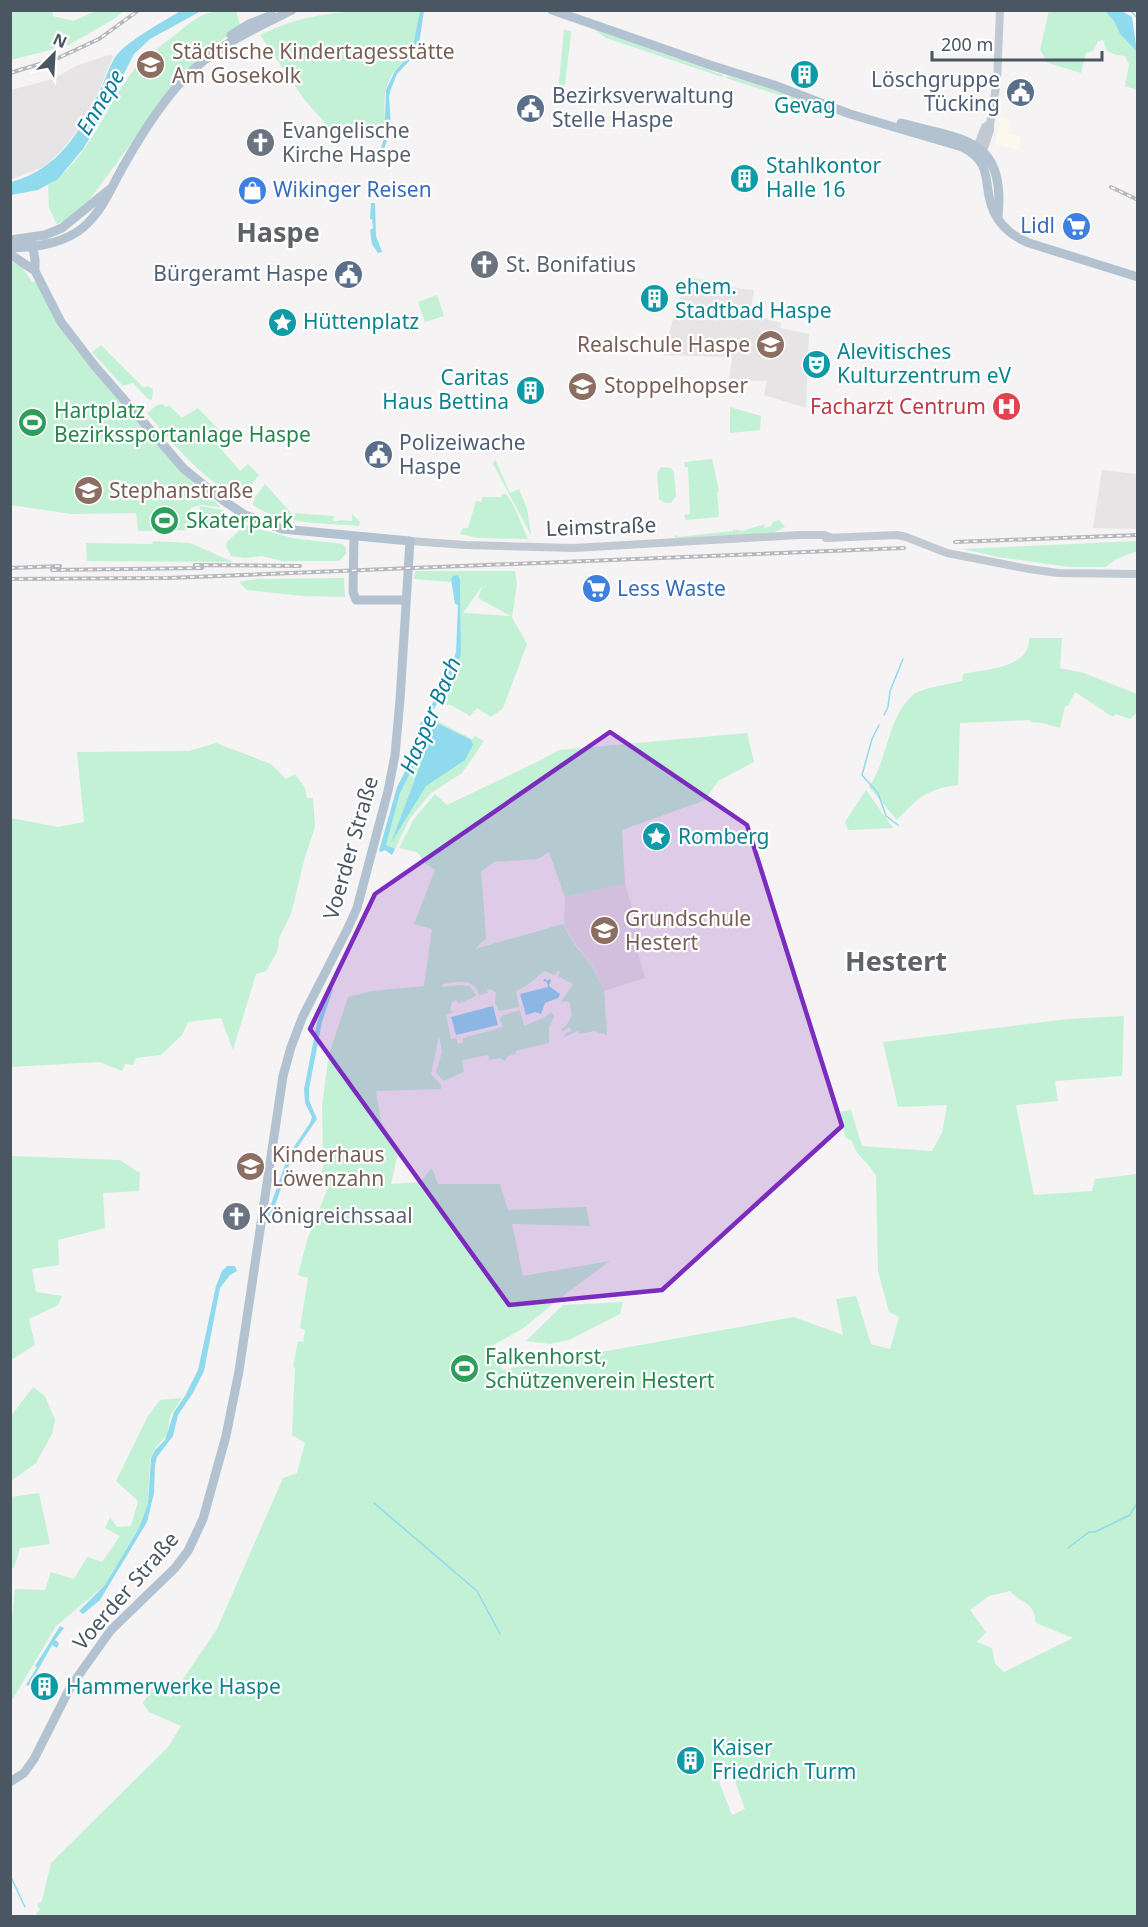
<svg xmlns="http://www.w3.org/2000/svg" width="1148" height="1927" viewBox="0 0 1148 1927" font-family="'Noto Sans',sans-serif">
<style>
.commercial{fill:#fdf9ef}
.education{fill:#e6e4e5}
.green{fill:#c3f1d5;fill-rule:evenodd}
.water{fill:#90daee}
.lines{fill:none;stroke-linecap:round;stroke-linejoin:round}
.stream{stroke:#90daee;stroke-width:1.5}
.minor{stroke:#c1cad2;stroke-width:8}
.major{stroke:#b3c2d1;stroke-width:9}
.rail-casing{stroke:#b5b8bd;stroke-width:4}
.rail{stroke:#fff;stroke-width:1.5;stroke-dasharray:4.5;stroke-linecap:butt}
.marked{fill:#7b2cbf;fill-opacity:0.2;stroke:#7b2cbf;stroke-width:4.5;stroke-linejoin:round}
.labels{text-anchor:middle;stroke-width:4.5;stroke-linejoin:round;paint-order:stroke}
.education-label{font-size:21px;fill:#785e54;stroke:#fff;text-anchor:start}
.service-label{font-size:21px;fill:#4e5e75;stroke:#fff;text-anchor:end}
.culture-label{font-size:21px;fill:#0d838f;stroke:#fff;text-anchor:start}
.worship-label{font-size:21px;fill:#5b616d;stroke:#fff;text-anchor:start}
.shop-label{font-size:21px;fill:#366cbe;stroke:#fff;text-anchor:start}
.health-label{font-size:21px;fill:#be3a42;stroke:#fff;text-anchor:end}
.leisure-label{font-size:21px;fill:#27864d;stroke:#fff;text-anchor:start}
.street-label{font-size:21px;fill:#4a5661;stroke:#fff}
.water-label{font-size:22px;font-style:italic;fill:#0c7c9b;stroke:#fff}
.district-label{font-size:27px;font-weight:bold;fill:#5f6368;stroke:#fff}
</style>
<rect width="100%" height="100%" fill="#f5f3f3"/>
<!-- commercial -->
<path class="commercial" d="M998,116L1010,119L1008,134L1021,136L1019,150L995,144L1000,123L997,122Z"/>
<!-- education -->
<path class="education" d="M111,54L113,57L91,109L76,132L62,150L45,166L11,180V90L53,79L76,66Z
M687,276L742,289L754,290L750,314L781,323L780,328L809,334L806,408L764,395L767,381L729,380L732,357L662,355Z
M1102,470L1137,474V529L1093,528Z
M625,884L642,939L635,942L645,978L604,991L594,967L575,944L564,924L565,897Z"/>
<!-- green -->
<path class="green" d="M11,10L52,11L53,16L73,21L96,11H124L112,20L69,45L11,60Z
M367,10L420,11C420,25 417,39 410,52C406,59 400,64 395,70C383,86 383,107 386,125L338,138L304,99L260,35C295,17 329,13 367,10Z
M218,11H236L240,25L185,71L81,211L70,219L57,224L49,208L48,185C88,160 103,112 130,75C142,58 159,48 175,35C190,23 198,14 218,11Z
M1049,11H1105L1114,21L1120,34L1137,52V90L1125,86L1129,64L1125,56L1116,55L1107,51L1103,40L1098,41L1093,51L1086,53L1081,73L1048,63L1040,50Z
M594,29L723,75L722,77L606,38Z
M564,30L571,31V34L564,93L560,88L559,81Z
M727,76L766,86L853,119L726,78Z
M10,261L21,266L32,282L35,281L72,345L85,360L189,479L221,507L201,505L191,508L192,530L138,531L136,513L71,514L11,505Z
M437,295L444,316L425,322L418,302Z
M101,345L144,388L147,386L153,389L152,400L148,399L133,383L123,386L92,352Z
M162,404L166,407L169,405L182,418L198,408L221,432L216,443L240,471L248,464L259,475L241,498C202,480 174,445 147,413L157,405Z
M730,407L761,416L760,430L730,433Z
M495,459L510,493L519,489L527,509L531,535L493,464Z
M712,459L719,491L717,492L719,517L686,520L684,515L690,514L688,467H685L684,462Z
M661,467L671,468L674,473L676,496L671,503H665L659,499L657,474Z
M265,484L291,513L334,516L333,521H339L340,520L352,521V514L360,522L359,526C325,523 282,525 253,505L255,497Z
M502,494H506L513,504L528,539L478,538L460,534L463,528H468L476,501L482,502V497H501Z
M199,506L223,510L226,518C222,527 215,531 206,531Z
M779,520L785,527L773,533L676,538L674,536L677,535V537L733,531V529L742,531L765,524L764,528L771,526L773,522Z
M245,525L292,538L342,544L346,548V554L339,561H282L262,556L245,558L231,556L226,546L227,542Z
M153,541L190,543L233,562L87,561L86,543L152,544Z
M1138,541L1137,551L1116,559L1106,567H1069L998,557L963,549Z
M415,571H515L517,584L512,617L527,644L503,708L491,717L477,708L470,716L451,705L437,704L446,689L461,655L460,580L458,576L451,579V582L414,579ZM483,585L478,598L511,616L463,613Z
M344,578L345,597L302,596L247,590L239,582L257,579Z
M1029,638H1062L1060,668L1084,673L1137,694V713L1130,719L1116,714L1113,717L1075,692L1068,706H1065L1060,728L1042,723L1030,722V720L960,723L958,785C927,789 918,798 897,820L869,787C888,760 887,718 913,695C921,688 951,684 962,681L963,674C986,669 1030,669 1029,638Z
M429,717L472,739L475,736L484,741L462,773L431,793L410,818L395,849L386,845L400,793L416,762Z
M747,733L754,762L718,781L705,800L622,830L625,884L565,897L549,852L538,859L494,862L481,871L486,938L475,949L563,924L574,944L593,967L604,991L607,1035L594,1031L579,1034L578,1031L564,1037L566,1033L572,1031L569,1027L563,1031L561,1029L566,1026L572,1015L570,1003L566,1001L561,1002L573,984L558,976L560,972L558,971L555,975L544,971L526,986L516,991L519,1007L500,1011L498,1010L495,1002L496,993L492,989L487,990L488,993L479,995C474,977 458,982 443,984L442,987L460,985L470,986L476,995C473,998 463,1002 458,1003L456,1000L452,1002L450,1010L453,1012L446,1015L451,1039L456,1038L458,1044L463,1042V1038L503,1027L500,1019L501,1016L520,1010L524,1026L545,1017L551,1012L554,1016L549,1028V1043L515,1051L516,1054L508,1056L505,1061L500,1058L489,1060L488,1055L462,1060L464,1072L443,1081L436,1072L442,1052L439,1036L431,1074L441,1085V1089L376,1091L381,1122L399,1149L391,1184L420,1182L432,1168L438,1184H500L508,1210L586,1207L590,1226L512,1224L523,1276L610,1261L568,1292L522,1329L490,1347L502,1370L794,1317L843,1335L836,1299L856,1296L871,1344L890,1349L899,1317L889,1312L878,1271L876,1176C868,1161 857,1158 852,1141L845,1137L840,1112L851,1110L862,1146L932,1151L942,1133L947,1105L898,1107L883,1042L1068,1019L1124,1016L1122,1076L1055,1081L1058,1101L1016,1105L1034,1195L1092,1191L1095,1179L1137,1174V1916H37L36,1913L40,1910L37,1905L42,1901L51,1863L168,1747L181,1726L149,1712L143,1703L151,1690L171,1697L217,1629L283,1478L297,1473L305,1443L292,1435L295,1368L293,1367L298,1341L303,1342L305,1330L300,1328L308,1278L298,1275L307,1240L329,1185L319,1182L323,1167L322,1105L329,1054L348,997L372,991L424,986L432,929L414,924L435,870L425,863L417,852L399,848L414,819L435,794L447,805L539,761L559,750ZM1010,1591C1023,1606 1033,1599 1036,1623L1073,1638L1004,1672L995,1663L992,1648L977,1642L986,1632L970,1610L989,1596ZM729,1765L745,1809L732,1815L715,1771Z
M216,743L271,764L286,779L295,774L305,788L307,798H313L315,827L305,857L291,914L279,938L278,950L266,971L256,974L233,1050L221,1018L188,1022L182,1035L161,1055L136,1058L133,1065L125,1064L122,1071L99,1062L11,1067V818L58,827L84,822L77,752L189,751Z
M866,790L893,828L848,830L845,822Z
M11,1156L120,1160L140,1173L139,1191L103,1193L105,1228L58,1240L59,1265L32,1269L36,1292L62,1296L58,1305L29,1319L35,1345L11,1360Z
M623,1302L620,1314L569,1340L550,1344L526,1341L563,1305Z
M33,1387L45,1396L55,1420L52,1434L36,1463L11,1481V1416Z
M182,1398L170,1416L167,1435L156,1447L150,1459L148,1502L139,1528L105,1585L56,1626L11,1702L10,1637L15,1589L45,1590L51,1572L74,1579L87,1557L102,1562L120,1536L105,1528L110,1517L117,1527L131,1526L138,1501L116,1481L148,1416L160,1400Z
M39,1493L50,1544L20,1548L14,1568H11V1497Z"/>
<!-- water -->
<path class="water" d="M180,11H201L150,39L134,54L97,126L83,149L58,179L38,190L11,195V182C58,170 81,131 100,90C106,79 109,66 116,56C127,41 163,22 180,11Z
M420,11H424L419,44L410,60L397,74L391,89L389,96L391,128L380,162L377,160L387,129L385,119L386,90L395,71L404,61L413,46Z
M1105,11H1122L1132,17L1137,52L1120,34L1114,21Z
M371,203H375L376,236L382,252L378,253L372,244L370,230L373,228L372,219H370Z
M458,575L460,580L461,655L446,689L429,717L416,762L400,793L386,845L395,849L392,855L385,850L381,852L379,851L397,787L411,760L420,724L444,684L456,652L458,605L455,604L451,579L453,576Z
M433,723H437L471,740L473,745L465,760L426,786L391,843L421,763L431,725Z
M545,978L547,981L549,979L551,980L549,986L560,994L558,998L545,1003L541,1014L535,1012L526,1015L520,994L548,987L547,982L543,981Z
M329,987L333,989L322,1022L309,1089V1100L317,1119L293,1154L271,1217L267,1215L289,1154L310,1123L312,1117L305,1103L304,1089L317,1023Z
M493,1006L498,1025L456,1035L451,1017Z
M227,1266H235L237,1271L230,1275L220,1288L204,1371L193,1393L178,1415L173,1436L157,1457L155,1465L154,1493L147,1522L100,1600L83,1614L79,1611L105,1585L139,1528L148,1503L151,1458L155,1450L165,1440L174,1412L185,1396L198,1370L216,1286L222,1271Z
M60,1626L64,1628L55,1640L59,1643L57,1648L52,1645L29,1686L26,1685L37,1667L35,1666Z"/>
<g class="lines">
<!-- stream -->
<path class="stream" d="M1130,10L1138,19
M884,715L888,707L890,691L903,659
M879,725L872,739L862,775L878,793L886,816L898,825
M374,1503L477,1591L500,1634
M1068,1548L1089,1532H1095L1130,1515L1138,1501
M10,1875L25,1907"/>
<!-- minor -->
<path class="minor" d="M976,150L985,127L990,124
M978,152L983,151L990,130V124L997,81L1000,10
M826,538L897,535L906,537L947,553L1029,569L1058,573L1138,574
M410,541L465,545L574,548L799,535H824L830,537"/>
<!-- major -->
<path class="major" d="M552,10L710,65L774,85L850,114L962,147C996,164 981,185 994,212C1001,227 1014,237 1029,243L1138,277
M231,35L249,24L272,15
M901,123C962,140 1006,136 998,217
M10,240L45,235L62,228L110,189
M32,242L35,260V271
M10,248C33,247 57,245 77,232C101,216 110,189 124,165C141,135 160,104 184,79C216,45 251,31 292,10
M10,254L35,271L61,322L94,365L184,469L224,501L245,515L282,529L410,541L400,700L395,755L388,791L357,908L347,930L303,1016L291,1047L283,1076L239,1371L226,1436L203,1519L188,1551L175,1568L111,1630L71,1686L34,1759L24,1773L10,1782
M354,536L353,592L356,600H406"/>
<defs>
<path id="rail" d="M10,73L56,59L99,39L139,10
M1111,187L1138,200
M955,542L1138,535
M195,565L300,566
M10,568L60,566
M52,570L202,568
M10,579L168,578L904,548"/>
</defs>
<!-- rail casing -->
<use href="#rail" class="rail-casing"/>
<!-- rail -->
<use href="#rail" class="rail"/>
</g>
<!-- marked area -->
<path class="marked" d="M610,732L747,825L842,1126L662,1290L509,1305L310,1029L375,894Z"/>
<!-- icons -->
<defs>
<symbol id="school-disc" viewBox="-11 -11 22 22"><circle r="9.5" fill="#8d6e63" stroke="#fff"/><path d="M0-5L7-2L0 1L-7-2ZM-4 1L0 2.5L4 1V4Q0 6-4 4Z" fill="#fff"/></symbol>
<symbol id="building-disc" viewBox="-11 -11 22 22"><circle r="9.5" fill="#0f9aa8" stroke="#fff"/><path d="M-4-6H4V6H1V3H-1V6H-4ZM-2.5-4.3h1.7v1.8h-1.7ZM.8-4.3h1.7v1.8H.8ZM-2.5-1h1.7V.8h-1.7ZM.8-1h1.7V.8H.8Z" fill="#fff"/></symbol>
<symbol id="civic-disc" viewBox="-11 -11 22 22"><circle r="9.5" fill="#5c6f8a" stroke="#fff"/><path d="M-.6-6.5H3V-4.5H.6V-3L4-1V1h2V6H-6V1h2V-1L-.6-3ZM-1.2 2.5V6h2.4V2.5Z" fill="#fff"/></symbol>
<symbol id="church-disc" viewBox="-11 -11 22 22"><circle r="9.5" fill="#6b7280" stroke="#fff"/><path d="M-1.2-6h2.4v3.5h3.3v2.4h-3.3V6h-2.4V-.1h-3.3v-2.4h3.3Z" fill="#fff"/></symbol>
<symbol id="shop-disc" viewBox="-11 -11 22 22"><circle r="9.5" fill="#3f7fe0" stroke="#fff"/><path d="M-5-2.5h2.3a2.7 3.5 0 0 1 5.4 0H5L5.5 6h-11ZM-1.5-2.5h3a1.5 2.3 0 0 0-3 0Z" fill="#fff"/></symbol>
<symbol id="supermarket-disc" viewBox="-11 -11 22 22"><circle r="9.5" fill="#3f7fe0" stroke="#fff"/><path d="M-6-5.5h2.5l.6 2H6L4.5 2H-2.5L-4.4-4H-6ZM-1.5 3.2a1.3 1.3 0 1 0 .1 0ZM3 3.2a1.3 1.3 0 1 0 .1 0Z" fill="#fff"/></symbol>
<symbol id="sight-disc" viewBox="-11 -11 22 22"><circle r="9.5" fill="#0f9aa8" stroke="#fff"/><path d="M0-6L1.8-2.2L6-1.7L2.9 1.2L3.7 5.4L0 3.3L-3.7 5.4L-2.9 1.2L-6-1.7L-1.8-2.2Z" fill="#fff"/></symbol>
<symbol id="theatre-disc" viewBox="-11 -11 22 22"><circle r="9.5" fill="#0f9aa8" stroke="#fff"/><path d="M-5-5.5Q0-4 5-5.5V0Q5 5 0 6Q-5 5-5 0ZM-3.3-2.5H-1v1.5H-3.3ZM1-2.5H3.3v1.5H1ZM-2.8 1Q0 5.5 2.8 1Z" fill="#fff"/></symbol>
<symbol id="hospital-disc" viewBox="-11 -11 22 22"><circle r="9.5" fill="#e0444e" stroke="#fff"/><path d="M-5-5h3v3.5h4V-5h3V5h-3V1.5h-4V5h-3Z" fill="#fff"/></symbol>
<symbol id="stadium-disc" viewBox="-11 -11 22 22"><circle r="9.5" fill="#2e9e5b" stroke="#fff"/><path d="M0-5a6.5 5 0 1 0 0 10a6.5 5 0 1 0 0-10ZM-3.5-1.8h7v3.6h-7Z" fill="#fff"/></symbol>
</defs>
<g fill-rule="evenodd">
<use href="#school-disc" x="134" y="48" width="33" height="33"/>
<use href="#building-disc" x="788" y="58" width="33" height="33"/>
<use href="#civic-disc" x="1004" y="76" width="33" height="33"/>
<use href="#civic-disc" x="514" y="92" width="33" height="33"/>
<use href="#church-disc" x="244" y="126" width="33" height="33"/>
<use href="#building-disc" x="728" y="162" width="33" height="33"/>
<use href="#shop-disc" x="236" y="174" width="33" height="33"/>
<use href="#supermarket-disc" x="1060" y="210" width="33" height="33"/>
<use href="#church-disc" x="468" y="248" width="33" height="33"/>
<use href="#civic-disc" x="332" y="258" width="33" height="33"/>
<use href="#building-disc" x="638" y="282" width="33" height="33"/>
<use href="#sight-disc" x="266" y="306" width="33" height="33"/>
<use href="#school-disc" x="754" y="328" width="33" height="33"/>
<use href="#theatre-disc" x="800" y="348" width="33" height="33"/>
<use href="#school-disc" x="566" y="370" width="33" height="33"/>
<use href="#building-disc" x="514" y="374" width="33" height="33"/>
<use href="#hospital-disc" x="990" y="390" width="33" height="33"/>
<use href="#stadium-disc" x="16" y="406" width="33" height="33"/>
<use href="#civic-disc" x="362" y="438" width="33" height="33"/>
<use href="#school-disc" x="72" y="474" width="33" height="33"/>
<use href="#stadium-disc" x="148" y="504" width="33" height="33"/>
<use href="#supermarket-disc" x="580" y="572" width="33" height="33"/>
<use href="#sight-disc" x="640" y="820" width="33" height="33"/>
<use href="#school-disc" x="588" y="914" width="33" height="33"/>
<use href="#school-disc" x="234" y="1150" width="33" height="33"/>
<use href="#church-disc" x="220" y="1200" width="33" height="33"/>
<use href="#stadium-disc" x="448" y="1352" width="33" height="33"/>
<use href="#building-disc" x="28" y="1670" width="33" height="33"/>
<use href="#building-disc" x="674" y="1744" width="33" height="33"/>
</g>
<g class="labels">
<!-- education labels -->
<g class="education-label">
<text x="172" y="59">Städtische Kindertagesstätte<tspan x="172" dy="24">Am Gosekolk</tspan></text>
<text x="750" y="352" text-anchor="end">Realschule Haspe</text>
<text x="604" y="393">Stoppelhopser</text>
<text x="109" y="498">Stephanstraße</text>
<text x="625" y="926">Grundschule<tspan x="625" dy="24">Hestert</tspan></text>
<text x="272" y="1162">Kinderhaus<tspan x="272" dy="24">Löwenzahn</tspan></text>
</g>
<!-- service labels -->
<g class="service-label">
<text x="1000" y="87">Löschgruppe<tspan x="1000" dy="24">Tücking</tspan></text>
<text x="552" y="103" text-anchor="start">Bezirksverwaltung<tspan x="552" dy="24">Stelle Haspe</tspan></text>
<text x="328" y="281">Bürgeramt Haspe</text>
<text x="399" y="450" text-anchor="start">Polizeiwache<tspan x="399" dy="24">Haspe</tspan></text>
</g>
<!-- culture labels -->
<g class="culture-label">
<text x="805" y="113" text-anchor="middle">Gevag</text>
<text x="766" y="173">Stahlkontor<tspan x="766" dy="24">Halle 16</tspan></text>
<text x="675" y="294">ehem.<tspan x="675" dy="24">Stadtbad Haspe</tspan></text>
<text x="303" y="329">Hüttenplatz</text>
<text x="837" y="359">Alevitisches<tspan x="837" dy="24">Kulturzentrum eV</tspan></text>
<text x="509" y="385" text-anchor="end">Caritas<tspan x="509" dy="24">Haus Bettina</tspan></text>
<text x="678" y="844">Romberg</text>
<text x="66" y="1694">Hammerwerke Haspe</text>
<text x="712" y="1755">Kaiser<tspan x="712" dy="24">Friedrich Turm</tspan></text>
</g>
<!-- worship labels -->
<g class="worship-label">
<text x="282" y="138">Evangelische<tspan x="282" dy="24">Kirche Haspe</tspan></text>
<text x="506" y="272">St. Bonifatius</text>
<text x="258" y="1223">Königreichssaal</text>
</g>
<!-- shop labels -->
<g class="shop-label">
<text x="273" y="197">Wikinger Reisen</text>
<text x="1055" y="233" text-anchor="end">Lidl</text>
<text x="617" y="596">Less Waste</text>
</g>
<!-- health labels -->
<g class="health-label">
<text x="986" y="414">Facharzt Centrum</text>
</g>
<!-- leisure labels -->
<g class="leisure-label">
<text x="54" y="418">Hartplatz<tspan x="54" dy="24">Bezirkssportanlage Haspe</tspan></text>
<text x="186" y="528">Skaterpark</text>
<text x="485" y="1364">Falkenhorst,<tspan x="485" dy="24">Schützenverein Hestert</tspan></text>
</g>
<!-- street labels -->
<g class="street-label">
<text transform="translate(601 527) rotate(-2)" y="7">Leimstraße</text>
<text transform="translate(351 848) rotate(-74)" y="7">Voerder Straße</text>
<text transform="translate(126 1591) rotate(-49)" y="7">Voerder Straße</text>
</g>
<!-- water labels -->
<g class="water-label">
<text transform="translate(100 102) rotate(-59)" y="8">Ennepe</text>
<text transform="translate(430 715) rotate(-67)" y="8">Hasper Bach</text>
</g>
<!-- district labels -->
<g class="district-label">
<text x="278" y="242">Haspe</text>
<text x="896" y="971">Hestert</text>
</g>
</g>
<!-- border -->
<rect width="1148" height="1927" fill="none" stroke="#4a5661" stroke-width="24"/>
<!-- north arrow -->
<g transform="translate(54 54) rotate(24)" stroke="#ffffff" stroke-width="4.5" paint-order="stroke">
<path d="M0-4.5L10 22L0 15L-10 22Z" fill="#4a5661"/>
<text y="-9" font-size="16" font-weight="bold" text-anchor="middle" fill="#4a5661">N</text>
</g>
<!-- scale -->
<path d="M932 51v9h170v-9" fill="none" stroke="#4a5661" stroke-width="3"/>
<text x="941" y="51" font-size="18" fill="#4a5661" stroke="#ffffff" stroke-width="4.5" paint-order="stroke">200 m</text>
</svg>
